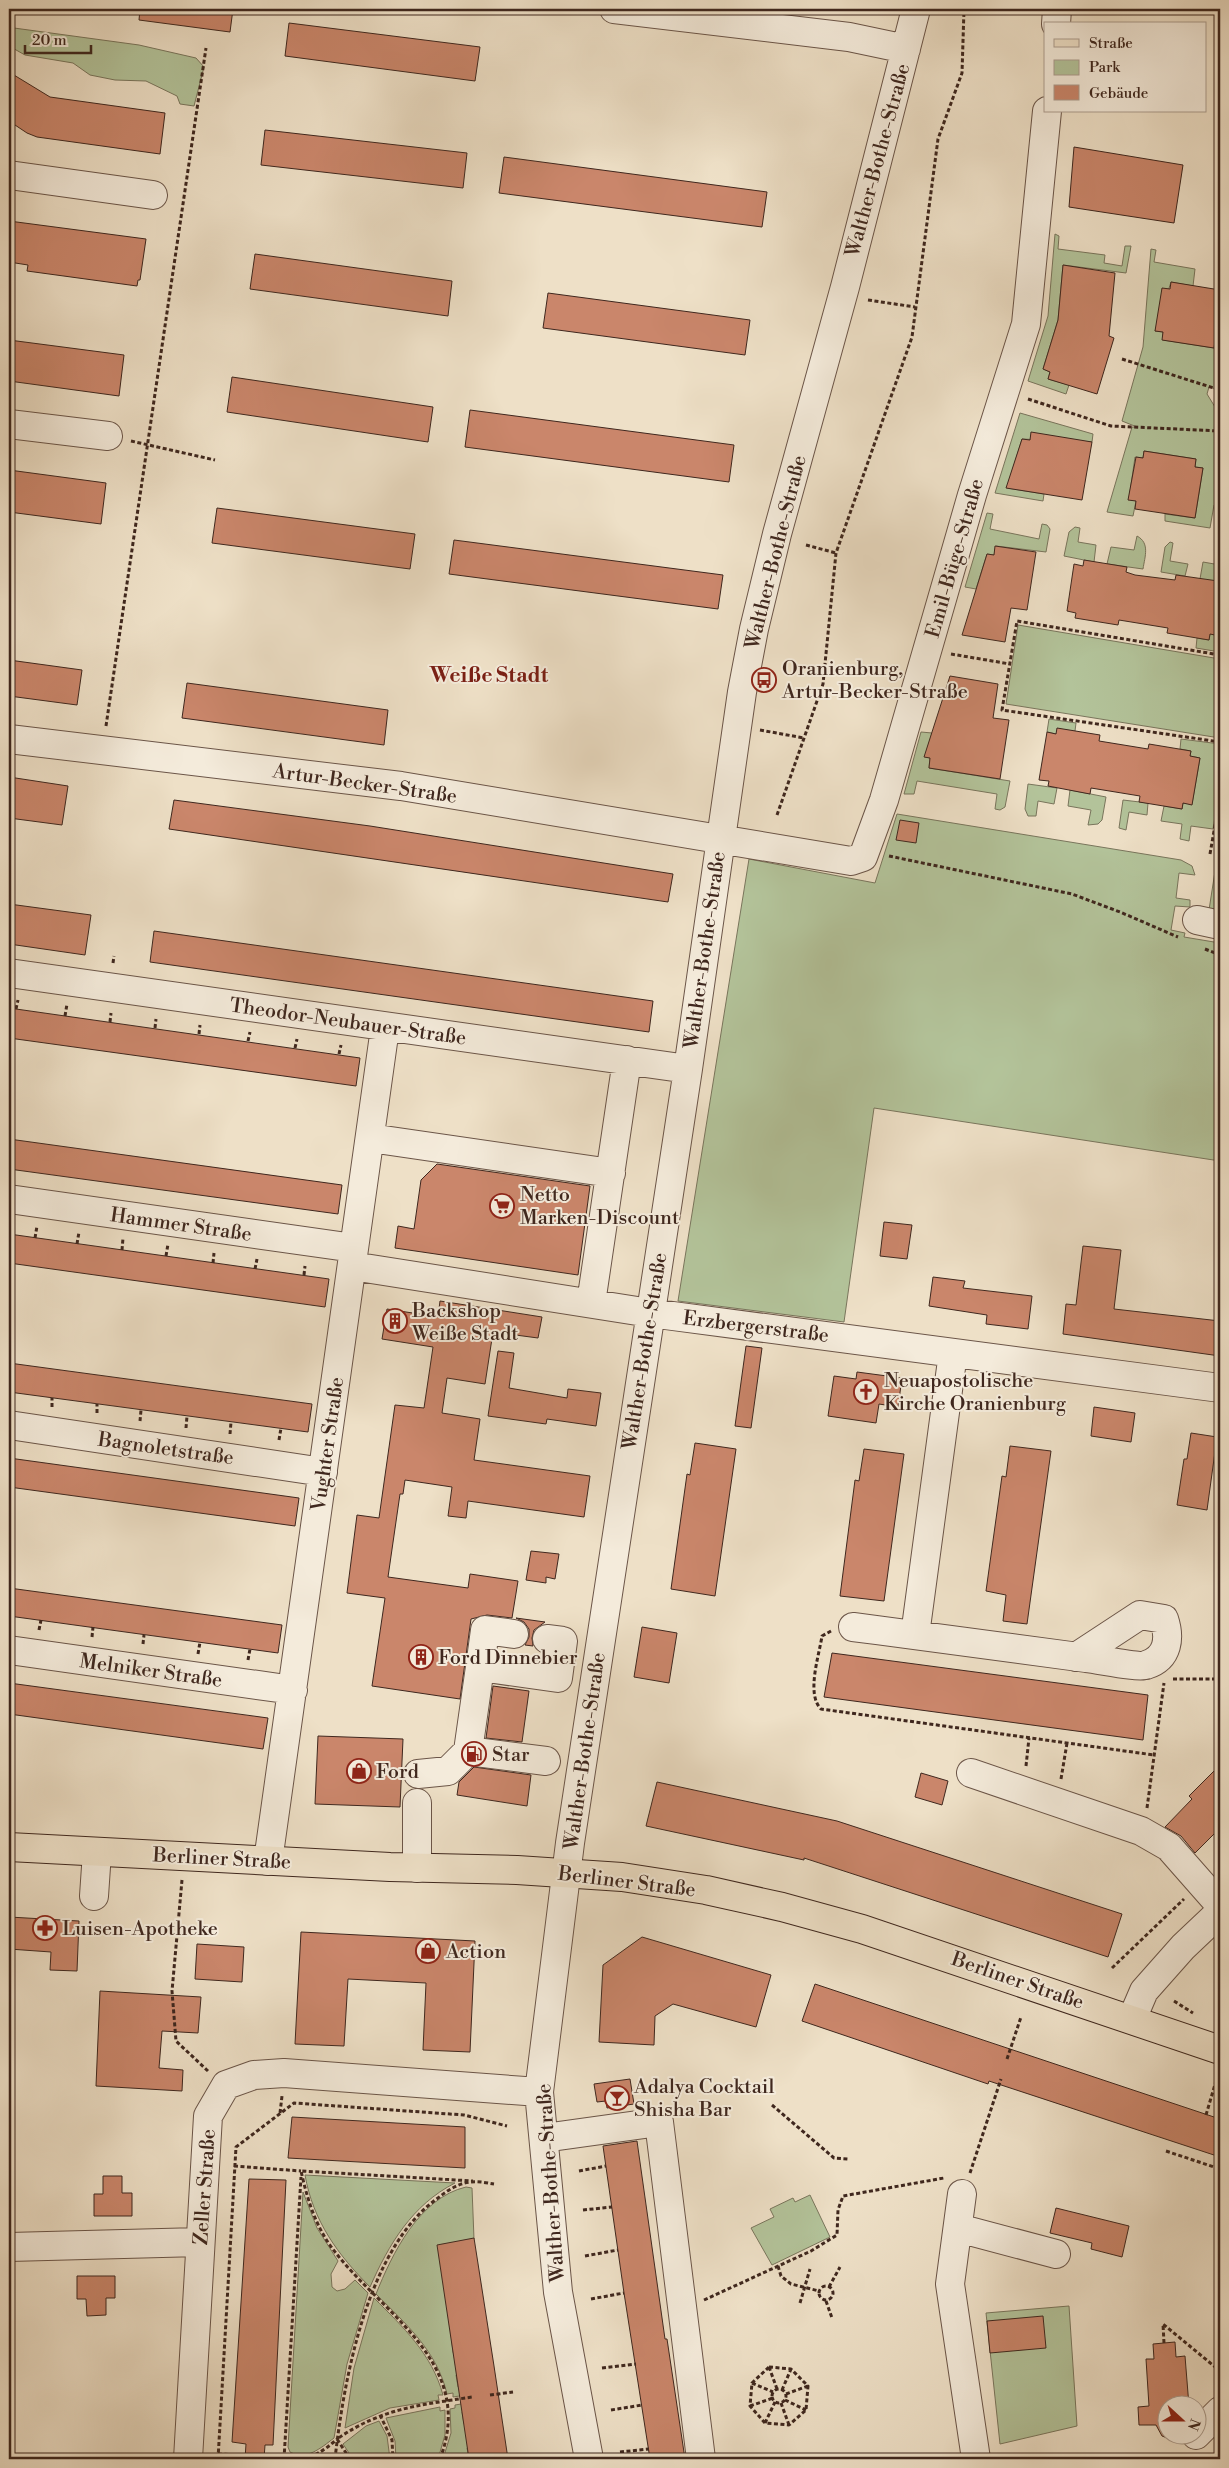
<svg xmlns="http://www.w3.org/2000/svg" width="1229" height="2468" viewBox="0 0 1229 2468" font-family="'Libre Bodoni',serif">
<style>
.green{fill:#b3c39a;stroke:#79755c}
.building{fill:#ca866b;stroke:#3f271e}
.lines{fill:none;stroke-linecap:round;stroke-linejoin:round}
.minor-casing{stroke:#6b5548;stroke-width:30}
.major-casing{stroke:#3f271e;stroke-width:30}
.path{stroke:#3f271e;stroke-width:3;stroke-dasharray:4 2.5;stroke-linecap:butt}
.minor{stroke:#f4ebdb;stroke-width:28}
.major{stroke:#eee0c7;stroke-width:28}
.labels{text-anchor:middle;stroke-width:4;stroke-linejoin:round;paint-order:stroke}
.street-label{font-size:20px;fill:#3f271e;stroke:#f4ebdb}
.poi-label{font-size:20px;fill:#3f271e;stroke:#f4ebdb;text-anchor:start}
.neighbourhood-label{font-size:21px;font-weight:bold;fill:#7a1f14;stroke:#f4ebdb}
</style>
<rect width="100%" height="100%" fill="#eee0c7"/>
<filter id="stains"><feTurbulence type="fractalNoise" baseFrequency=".004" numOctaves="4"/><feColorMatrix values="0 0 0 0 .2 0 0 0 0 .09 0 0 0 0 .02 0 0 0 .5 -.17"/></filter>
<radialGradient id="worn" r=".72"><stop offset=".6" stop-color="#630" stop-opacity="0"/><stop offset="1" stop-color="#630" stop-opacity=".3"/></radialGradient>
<!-- green -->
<path class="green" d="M14,28L139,45L196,58L204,67L194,106L180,104L177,96L146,81L115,80L90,75L73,63L25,55L9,46V31Z
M1055,234L1059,236L1058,249L1105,255L1104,263L1122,266L1125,246H1131L1126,273L1063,265L1058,320L1043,369L1050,372L1048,379L1069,385L1066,394L1028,381L1048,316Z
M1151,249L1156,250L1154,262L1195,269L1193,286L1171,282L1155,331L1163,332V340L1214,348L1215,341L1220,342V390L1209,387L1207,394L1215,407L1220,408V438L1217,461H1220V506L1214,505L1210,528L1165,521V514L1195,518L1203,468L1195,467L1196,459L1144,451L1143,458L1135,457L1129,499L1136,501L1133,516L1107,512L1132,427H1137L1122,421L1143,347Z
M1020,413L1093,434L1092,442L1022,439L1007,488L1044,494L1043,501L995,493Z
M987,513L993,514L990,529L1039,539L1042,524L1047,525L1050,529L1046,552L996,546L994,555L987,554L976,589L965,587Z
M1075,527L1080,528L1078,542L1096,545L1094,562L1064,556L1069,532Z
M1137,536C1150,543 1145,556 1143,569L1107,564L1111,547L1134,550Z
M1170,542L1173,543L1170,561L1188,564L1185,576L1161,572L1165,547Z
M1203,562L1220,565V587L1200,579Z
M1018,625L1220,659V738L1006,704Z
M1220,630V652L1196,648L1197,638L1209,640L1210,634L1219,636Z
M1049,719L1076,723L1075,731L1056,734L1047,732Z
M921,732L932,733L925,757L930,758L929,768L1010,781L1005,807L1000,810L995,809L997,794L917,781L914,794H904Z
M1181,739L1220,744V787L1213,829L1191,826L1189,841L1180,839L1182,824L1161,821L1164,806L1182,809L1183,803L1192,804L1200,758L1190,756L1191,751L1180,749Z
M1028,784L1057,788L1054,804L1038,801L1036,816H1028L1025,809Z
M1070,790L1106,797L1102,820L1098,824L1088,825L1091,810L1068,806Z
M1123,800L1148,803L1147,815L1129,812L1126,830L1119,828Z
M897,814L1181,860L1192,866L1195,875L1179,873L1176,898L1190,900V907L1175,906L1171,930L1185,933L1184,937L1220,943V1161L874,1108L844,1322L678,1301L749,859L875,883Z
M1220,839V916L1209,910Z
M305,2175L455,2183C412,2205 389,2244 370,2287C338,2255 313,2221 305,2175Z
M466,2187L472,2188L474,2239L441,2245L453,2352L460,2374L456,2375L458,2387L472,2394L453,2397V2393L447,2394C437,2351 406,2324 376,2294C392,2254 419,2198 466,2187Z
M303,2192L317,2228L338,2261L331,2274L332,2287L337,2291L345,2289L355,2280L368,2293L347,2364L334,2438C321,2448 306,2461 290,2452L288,2447Z
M810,2195L830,2237L772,2265L751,2228L774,2217L770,2209L793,2198L795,2202Z
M374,2298C403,2327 432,2354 443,2395H438L439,2400L390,2408L345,2428L354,2368Z
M1069,2306L1077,2426L1000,2444L986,2313Z
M473,2402L462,2412L464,2424H468L471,2447L467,2448L469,2459H443L451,2433L450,2409L455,2408V2405Z
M440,2407V2411L445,2410V2435L438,2459H396L395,2441L386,2418Z
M379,2421L387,2436L390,2459H353L343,2444L366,2426Z"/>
<!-- building -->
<path class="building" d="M140,9H233L230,32L139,20Z
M289,23L480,47L475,81L285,56Z
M9,72L50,97L165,113L160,154L37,137L27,133L9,121Z
M265,130L467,153L463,188L261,165Z
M1074,147L1183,165L1174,223L1069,207Z
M504,157L767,192L762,227L499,193Z
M9,221L146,239L140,280H138L137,286L27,271L28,265L9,262Z
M255,254L452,281L448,316L250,289Z
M1063,265L1115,273L1109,336L1114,338L1097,394L1048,379L1050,372L1043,369L1058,320Z
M1171,282L1220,290V342L1215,341L1214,348L1162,340L1163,332L1155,331L1162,288L1170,289Z
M548,293L750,320L745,355L543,328Z
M9,340L124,355L119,396L9,381Z
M232,377L433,407L428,442L227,412Z
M470,410L734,445L729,482L465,447Z
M1031,432L1092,442L1082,500L1006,488L1022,439L1030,440Z
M1144,451L1196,459L1195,467L1203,468L1195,518L1135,509L1136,501L1128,500L1136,457L1143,458Z
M9,470L106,483L101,524L9,512Z
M217,508L415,534L410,569L212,543Z
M454,540L723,575L718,609L449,574Z
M995,546L1036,552L1027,610L1011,608L1005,642L962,635L987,554L994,555Z
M1084,560L1127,567L1126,572L1135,575L1175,580L1176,575L1218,581V587H1220V636L1210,634L1209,640L1167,633L1168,628L1119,620L1118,625L1075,618L1076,613L1067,611L1074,564L1083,566Z
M9,660L82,670L77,705L9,696Z
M950,676L998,684L993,718L1009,720L1000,779L929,768L930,758L924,757Z
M187,683L388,710L384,745L182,718Z
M1057,728L1100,735L1099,741L1148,749L1149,744L1191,751L1190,756L1200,758L1192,805L1183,803L1182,809L1139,802L1140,796L1091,788L1090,794L1048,786L1049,781L1039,780L1047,732L1056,734Z
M9,777L68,786L62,825L9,818Z
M174,800L370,826L673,874L668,902L169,829Z
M900,820L919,823L916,843L896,840Z
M9,904L91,915L85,955L9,944Z
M154,931L653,1001L649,1032L150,962Z
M9,1008L360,1058L356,1086L9,1038Z
M9,1139L342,1185L338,1214L9,1169Z
M437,1164L590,1186L578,1275L395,1248L398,1226L414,1229L421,1180Z
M884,1222L912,1225L907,1259L880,1256Z
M9,1234L329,1279L325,1307L9,1263Z
M1083,1246L1121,1250L1114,1309L1220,1321V1356L1063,1334L1066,1304L1076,1305Z
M933,1277L965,1281L963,1288L1032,1296L1028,1329L986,1324L987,1315L929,1306Z
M440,1301L542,1317L538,1338L493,1332L485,1384L447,1378L442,1413L480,1419L474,1460L590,1476L584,1517L468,1501L466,1518L448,1516L452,1487L405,1480L403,1494H400L388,1577L468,1588L470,1574L518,1581L512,1618L487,1615L471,1619L460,1699L372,1686L385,1598L347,1593L357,1515L379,1518L395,1405L424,1408L433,1347L382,1339L387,1309L438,1317Z
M746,1346L762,1348L751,1428L735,1426Z
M498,1351L514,1353L509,1388L567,1398L568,1389L601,1393L596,1426L547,1419L546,1424L488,1416Z
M9,1363L312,1404L308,1432L9,1392Z
M857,1372L902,1378L898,1407L879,1404L876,1423L828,1416L834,1376L856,1379Z
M1094,1407L1135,1413L1131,1442L1091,1436Z
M1191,1433L1217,1437L1207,1510L1177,1505L1184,1459H1187Z
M695,1443L736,1449L715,1596L671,1589L687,1474L690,1475Z
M1010,1446L1051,1451L1027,1624L1003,1621L1006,1595L986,1591L1002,1476L1006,1477Z
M864,1449L904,1454L884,1601L840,1596L855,1480L859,1481Z
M9,1458L299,1498L295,1526L9,1487Z
M531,1551L559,1554L555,1579L546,1577V1583L526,1580Z
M9,1588L282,1625L278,1653L9,1616Z
M516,1618L545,1622L534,1630L532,1638L533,1646L525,1645L529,1637V1629L524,1622Z
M642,1627L677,1633L669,1683L634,1677Z
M832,1653L1148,1695L1143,1740L824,1697Z
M9,1683L268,1718L263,1749L9,1714Z
M493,1686L529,1691L522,1742L486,1738Z
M318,1736L403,1739L400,1807L315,1804Z
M1220,1765V1828L1195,1853L1181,1836L1165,1827L1192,1799L1189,1796Z
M474,1767L531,1775L527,1806L457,1795L459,1782Z
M921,1773L948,1781L942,1805L915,1797Z
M657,1782L837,1821L1122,1914L1108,1957L804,1858V1860L646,1826Z
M9,1917L79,1921L77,1971L50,1970L51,1952L9,1949Z
M301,1932L475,1941L470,2052L423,2050L426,1983L348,1979L344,2046L295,2044Z
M642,1937L771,1975L756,2027L673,2004L655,2016L654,2045L599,2042L603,1965Z
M197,1944L244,1947L242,1982L195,1979Z
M815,1984L1220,2119V2157L989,2081L988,2084L802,2021Z
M100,1991L201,1997L198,2033L162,2031L159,2068L183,2070L182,2091L96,2086Z
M630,2079L634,2104L607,2108L606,2101L597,2102L594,2084Z
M292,2117L465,2127V2168L288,2158Z
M637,2141L665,2339H667L685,2459H650L624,2293L603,2146Z
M103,2176H122V2193H132V2216H94V2194H103Z
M249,2179L286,2180L273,2445H265L264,2459H245L246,2444L232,2442Z
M1056,2208L1129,2226L1122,2257L1091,2249L1092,2243L1050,2233Z
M474,2238L494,2366L508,2459H469L437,2245Z
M77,2276H115V2298H106V2315L87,2316L86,2299H77Z
M1043,2316L1046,2348L990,2353L987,2321Z
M1175,2342L1176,2357L1185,2356L1189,2406H1166V2436H1179L1170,2439L1162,2436L1156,2425H1139L1138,2407L1149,2406L1146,2359H1154L1153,2344Z"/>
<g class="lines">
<defs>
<path id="minor" d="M614,9L849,37L906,49
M1056,24L1057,9
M9,175L153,195
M9,424L108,436
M9,739L401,786L851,861L863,857L884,800L972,495L1026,324L1047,111
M1197,920L1220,925
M9,973L688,1069
M370,1138L611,1173
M9,1199L354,1248
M352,1266L650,1313L1220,1388
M591,1303L627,1060
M9,1425L323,1472
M853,1627C931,1637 1009,1648 1086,1658C1098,1659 1138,1668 1146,1665C1169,1658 1170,1637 1164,1619L1140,1615L1076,1657
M915,1635L953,1353
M9,1650L293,1690
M480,1667L485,1630L514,1634
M468,1751L546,1761
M971,1773L1141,1831L1169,1847L1220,1905
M418,1774L448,1771L468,1751L480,1667L558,1678L563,1641L547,1639
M268,1861L385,1028
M417,1868V1803
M94,1896L97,1852
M1132,2019L1144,1991L1183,1947L1220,1912
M544,2138L659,2122L701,2459
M962,2194L950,2284L976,2459
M958,2228L1056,2254
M9,2247L200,2242
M1196,2435L1220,2411
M188,2459L208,2116L226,2085L254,2075L284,2073L539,2092
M589,2459L558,2292L539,2092L570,1843L688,1069L742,692L754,629L777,534L845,287L916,9"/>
<path id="major" d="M9,1847L390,1867L517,1870L622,1877L706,1890L782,1907L862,1929L1220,2050"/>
</defs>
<!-- minor casing -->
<use href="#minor" class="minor-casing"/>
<!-- major casing -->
<use href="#major" class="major-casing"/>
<!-- path -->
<path class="path" d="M868,300L915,307
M1122,359L1220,390
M1028,399L1111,426L1220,431
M131,441L215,460
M806,545L836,553
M951,654L1010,664
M1220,655L1017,621L1002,710L1220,742
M106,726L206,48
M760,730L804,738
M777,815L823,684L836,553L912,337L938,139L962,73L964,9
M1210,854L1220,797
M889,856L1072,894L1120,912L1178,937
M1205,949L1220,955
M113,963L114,956
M16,1009L18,1000
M65,1016L67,1004
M110,1022L111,1013
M155,1028L156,1019
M199,1034L200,1025
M248,1041L250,1032
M295,1048L297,1039
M339,1054L341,1045
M35,1238L37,1226
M77,1244L79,1232
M122,1250L123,1238
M166,1256L168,1244
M213,1263L214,1253
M255,1269L257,1259
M304,1275L305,1266
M9,1394V1392
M52,1407V1398
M97,1413V1404
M140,1421L141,1410
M186,1428L187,1416
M230,1434L231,1422
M279,1440L281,1428
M39,1630L41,1620
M831,1631L822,1636C819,1656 806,1694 821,1709L1154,1755
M92,1637L93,1627
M143,1644L144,1635
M198,1654L200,1642
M248,1660L250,1649
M1173,1679H1220
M1026,1766L1029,1738
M1061,1779L1067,1743
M1147,1808L1164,1683
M182,1880L172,1991L176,2041L208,2071
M1112,1968L1184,1899
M1174,2001L1193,2013
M1007,2059L1021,2017
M772,2105L834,2158L848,2159
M280,2113L282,2096
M1206,2115L1216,2081
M1166,2151L1220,2169
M234,2166L301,2171
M579,2171L606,2166
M970,2173L1001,2079
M583,2210L612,2207
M585,2256L618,2250
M778,2266L781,2276L791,2284L819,2291
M819 2293a7 7 0 1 1 14 0a7 7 0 1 1-14 0Z
M829,2287L840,2267
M591,2299L624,2293
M704,2300L811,2251L837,2235L838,2210L843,2196L944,2178
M826,2301L832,2318
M800,2303L810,2269
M1164,2343L1163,2324L1220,2371
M769,2367L791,2369L808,2386L806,2410L789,2425L765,2423L750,2406L752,2383Z
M769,2367L777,2389
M602,2368L636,2364
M752,2383L773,2392
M772 2396a7 7 0 1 1 14 0a7 7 0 1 1-14 0Z
M782,2390L791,2369
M786,2394L808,2386
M490,2395L513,2392
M785,2400L806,2410
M781,2403L789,2425
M750,2406L773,2398
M611,2410L642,2405
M380,2415L392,2440L393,2459
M765,2423L775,2402
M620,2452L649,2449
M218,2454L245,2455
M264,2457C298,2459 310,2464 337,2439
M218,2459L236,2147L294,2103L464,2115L507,2126
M284,2459L301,2177
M335,2459C344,2378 368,2247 438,2198C448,2190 459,2183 471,2182C479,2181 487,2183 494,2184
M350,2459L337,2439C382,2408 420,2405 472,2397
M440,2459C477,2362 381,2314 332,2248C315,2225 307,2198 301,2171L473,2181"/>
<!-- minor -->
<use href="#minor" class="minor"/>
<!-- major -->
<use href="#major" class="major"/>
</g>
<!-- icons -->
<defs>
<symbol id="bus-ring" viewBox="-11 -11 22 22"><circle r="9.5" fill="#f4ebdb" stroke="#8f2418" stroke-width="1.5"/><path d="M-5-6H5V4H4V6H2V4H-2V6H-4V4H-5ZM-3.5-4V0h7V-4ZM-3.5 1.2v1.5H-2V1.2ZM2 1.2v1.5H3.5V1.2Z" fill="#8f2418"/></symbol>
<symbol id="supermarket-ring" viewBox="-11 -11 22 22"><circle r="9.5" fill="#f4ebdb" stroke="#8f2418" stroke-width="1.5"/><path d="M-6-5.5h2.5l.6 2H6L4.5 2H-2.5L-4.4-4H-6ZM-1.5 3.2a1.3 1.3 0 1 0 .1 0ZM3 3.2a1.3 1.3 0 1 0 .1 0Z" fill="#8f2418"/></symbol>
<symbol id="building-ring" viewBox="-11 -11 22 22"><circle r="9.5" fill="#f4ebdb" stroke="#8f2418" stroke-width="1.5"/><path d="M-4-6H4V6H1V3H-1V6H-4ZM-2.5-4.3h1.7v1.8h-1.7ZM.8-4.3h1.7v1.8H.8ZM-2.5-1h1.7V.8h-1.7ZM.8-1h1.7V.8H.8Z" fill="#8f2418"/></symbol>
<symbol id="church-ring" viewBox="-11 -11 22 22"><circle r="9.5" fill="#f4ebdb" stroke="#8f2418" stroke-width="1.5"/><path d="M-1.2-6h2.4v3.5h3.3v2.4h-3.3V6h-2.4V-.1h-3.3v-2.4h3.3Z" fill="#8f2418"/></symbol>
<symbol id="fuel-ring" viewBox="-11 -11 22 22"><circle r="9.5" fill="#f4ebdb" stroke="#8f2418" stroke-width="1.5"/><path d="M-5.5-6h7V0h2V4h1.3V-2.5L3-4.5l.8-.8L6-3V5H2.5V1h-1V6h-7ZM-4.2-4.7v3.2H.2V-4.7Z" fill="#8f2418"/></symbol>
<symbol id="shop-ring" viewBox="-11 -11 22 22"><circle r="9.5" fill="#f4ebdb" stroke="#8f2418" stroke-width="1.5"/><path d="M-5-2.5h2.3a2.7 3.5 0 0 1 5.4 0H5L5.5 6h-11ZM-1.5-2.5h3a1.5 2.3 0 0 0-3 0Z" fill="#8f2418"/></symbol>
<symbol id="pharmacy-ring" viewBox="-11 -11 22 22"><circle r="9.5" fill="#f4ebdb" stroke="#8f2418" stroke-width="1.5"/><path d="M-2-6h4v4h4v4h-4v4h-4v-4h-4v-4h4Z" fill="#8f2418"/></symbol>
<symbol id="bar-ring" viewBox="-11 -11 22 22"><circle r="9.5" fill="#f4ebdb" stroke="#8f2418" stroke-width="1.5"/><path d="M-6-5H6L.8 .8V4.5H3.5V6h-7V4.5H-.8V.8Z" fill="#8f2418"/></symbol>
</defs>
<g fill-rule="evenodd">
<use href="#bus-ring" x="750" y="666" width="28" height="28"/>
<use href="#supermarket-ring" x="488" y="1192" width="28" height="28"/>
<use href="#building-ring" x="381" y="1307" width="28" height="28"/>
<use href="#church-ring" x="852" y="1378" width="28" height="28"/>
<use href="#building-ring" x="407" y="1643" width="28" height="28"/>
<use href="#fuel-ring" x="460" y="1740" width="28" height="28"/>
<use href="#shop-ring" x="345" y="1757" width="28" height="28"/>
<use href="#pharmacy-ring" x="31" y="1914" width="28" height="28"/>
<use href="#shop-ring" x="414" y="1937" width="28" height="28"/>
<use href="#bar-ring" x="603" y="2084" width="28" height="28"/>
</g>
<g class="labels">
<!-- street labels -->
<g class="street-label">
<text transform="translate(877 160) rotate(-75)" y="7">Walther-Bothe-Straße</text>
<text transform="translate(775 552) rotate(-76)" y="7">Walther-Bothe-Straße</text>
<text transform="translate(954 558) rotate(-74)" y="7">Emil-Büge-Straße</text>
<text transform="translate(365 783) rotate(8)" y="7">Artur-Becker-Straße</text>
<text transform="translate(704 950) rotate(-82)" y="7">Walther-Bothe-Straße</text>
<text transform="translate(348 1021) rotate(8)" y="7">Theodor-Neubauer-Straße</text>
<text transform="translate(181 1224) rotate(8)" y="7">Hammer Straße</text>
<text transform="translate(756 1326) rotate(7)" y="7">Erzbergerstraße</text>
<text transform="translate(644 1351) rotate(-81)" y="7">Walther-Bothe-Straße</text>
<text transform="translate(327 1444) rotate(-82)" y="7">Vughter Straße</text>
<text transform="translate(166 1448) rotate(8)" y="7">Bagnoletstraße</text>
<text transform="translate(151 1670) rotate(8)" y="7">Melniker Straße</text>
<text transform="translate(584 1751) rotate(-82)" y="7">Walther-Bothe-Straße</text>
<text transform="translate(222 1858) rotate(3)" y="7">Berliner Straße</text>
<text transform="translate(627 1881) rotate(7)" y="7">Berliner Straße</text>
<text transform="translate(1018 1980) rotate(19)" y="7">Berliner Straße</text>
<text transform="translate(550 2183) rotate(-94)" y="7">Walther-Bothe-Straße</text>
<text transform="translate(204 2187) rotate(-86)" y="7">Zeller Straße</text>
</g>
<!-- poi labels -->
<g class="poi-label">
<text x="782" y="675">Oranienburg,<tspan x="782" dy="23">Artur-Becker-Straße</tspan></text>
<text x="520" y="1201">Netto<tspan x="520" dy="23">Marken-Discount</tspan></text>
<text x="412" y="1317">Backshop<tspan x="412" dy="23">Weiße Stadt</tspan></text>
<text x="884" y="1387">Neuapostolische<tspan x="884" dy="23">Kirche Oranienburg</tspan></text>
<text x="438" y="1664">Ford Dinnebier</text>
<text x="492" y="1761">Star</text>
<text x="376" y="1778">Ford</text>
<text x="62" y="1935">Luisen-Apotheke</text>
<text x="446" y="1958">Action</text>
<text x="634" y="2093">Adalya Cocktail<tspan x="634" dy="23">Shisha Bar</tspan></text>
</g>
<!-- neighbourhood labels -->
<g class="neighbourhood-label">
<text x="489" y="682">Weiße Stadt</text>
</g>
</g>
<!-- margin -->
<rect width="1229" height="2468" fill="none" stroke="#eee0c7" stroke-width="30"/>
<rect x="10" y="10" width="1209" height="2448" fill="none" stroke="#3f271e" stroke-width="2.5"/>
<rect x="15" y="15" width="1199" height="2438" fill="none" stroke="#3f271e"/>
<!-- legend -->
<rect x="1044" y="22" width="162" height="90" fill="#f4ebdb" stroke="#ac9d8f"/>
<rect x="1054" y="39" width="25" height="8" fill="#eee0c7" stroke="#ac9d8f"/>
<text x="1089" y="48" font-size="15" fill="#3f271e">Straße</text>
<rect x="1054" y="60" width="25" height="15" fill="#b3c39a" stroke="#ac9d8f"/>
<text x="1089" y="72" font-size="15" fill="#3f271e">Park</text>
<rect x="1054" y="85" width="25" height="15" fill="#ca866b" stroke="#ac9d8f"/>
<text x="1089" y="98" font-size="15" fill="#3f271e">Gebäude</text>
<!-- north arrow -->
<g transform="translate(1182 2420) rotate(111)"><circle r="24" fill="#f4ebdb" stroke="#ac9d8f"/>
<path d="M0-4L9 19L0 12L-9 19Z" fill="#8f2418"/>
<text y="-8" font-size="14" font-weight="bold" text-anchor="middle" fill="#3f271e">N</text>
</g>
<!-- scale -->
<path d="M25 45v8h66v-8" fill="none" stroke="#3f271e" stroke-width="2.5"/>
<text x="32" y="45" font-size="15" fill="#3f271e" stroke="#f4ebdb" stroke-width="4" paint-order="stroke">20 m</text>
<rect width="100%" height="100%" filter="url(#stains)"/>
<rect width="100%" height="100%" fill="url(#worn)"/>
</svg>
